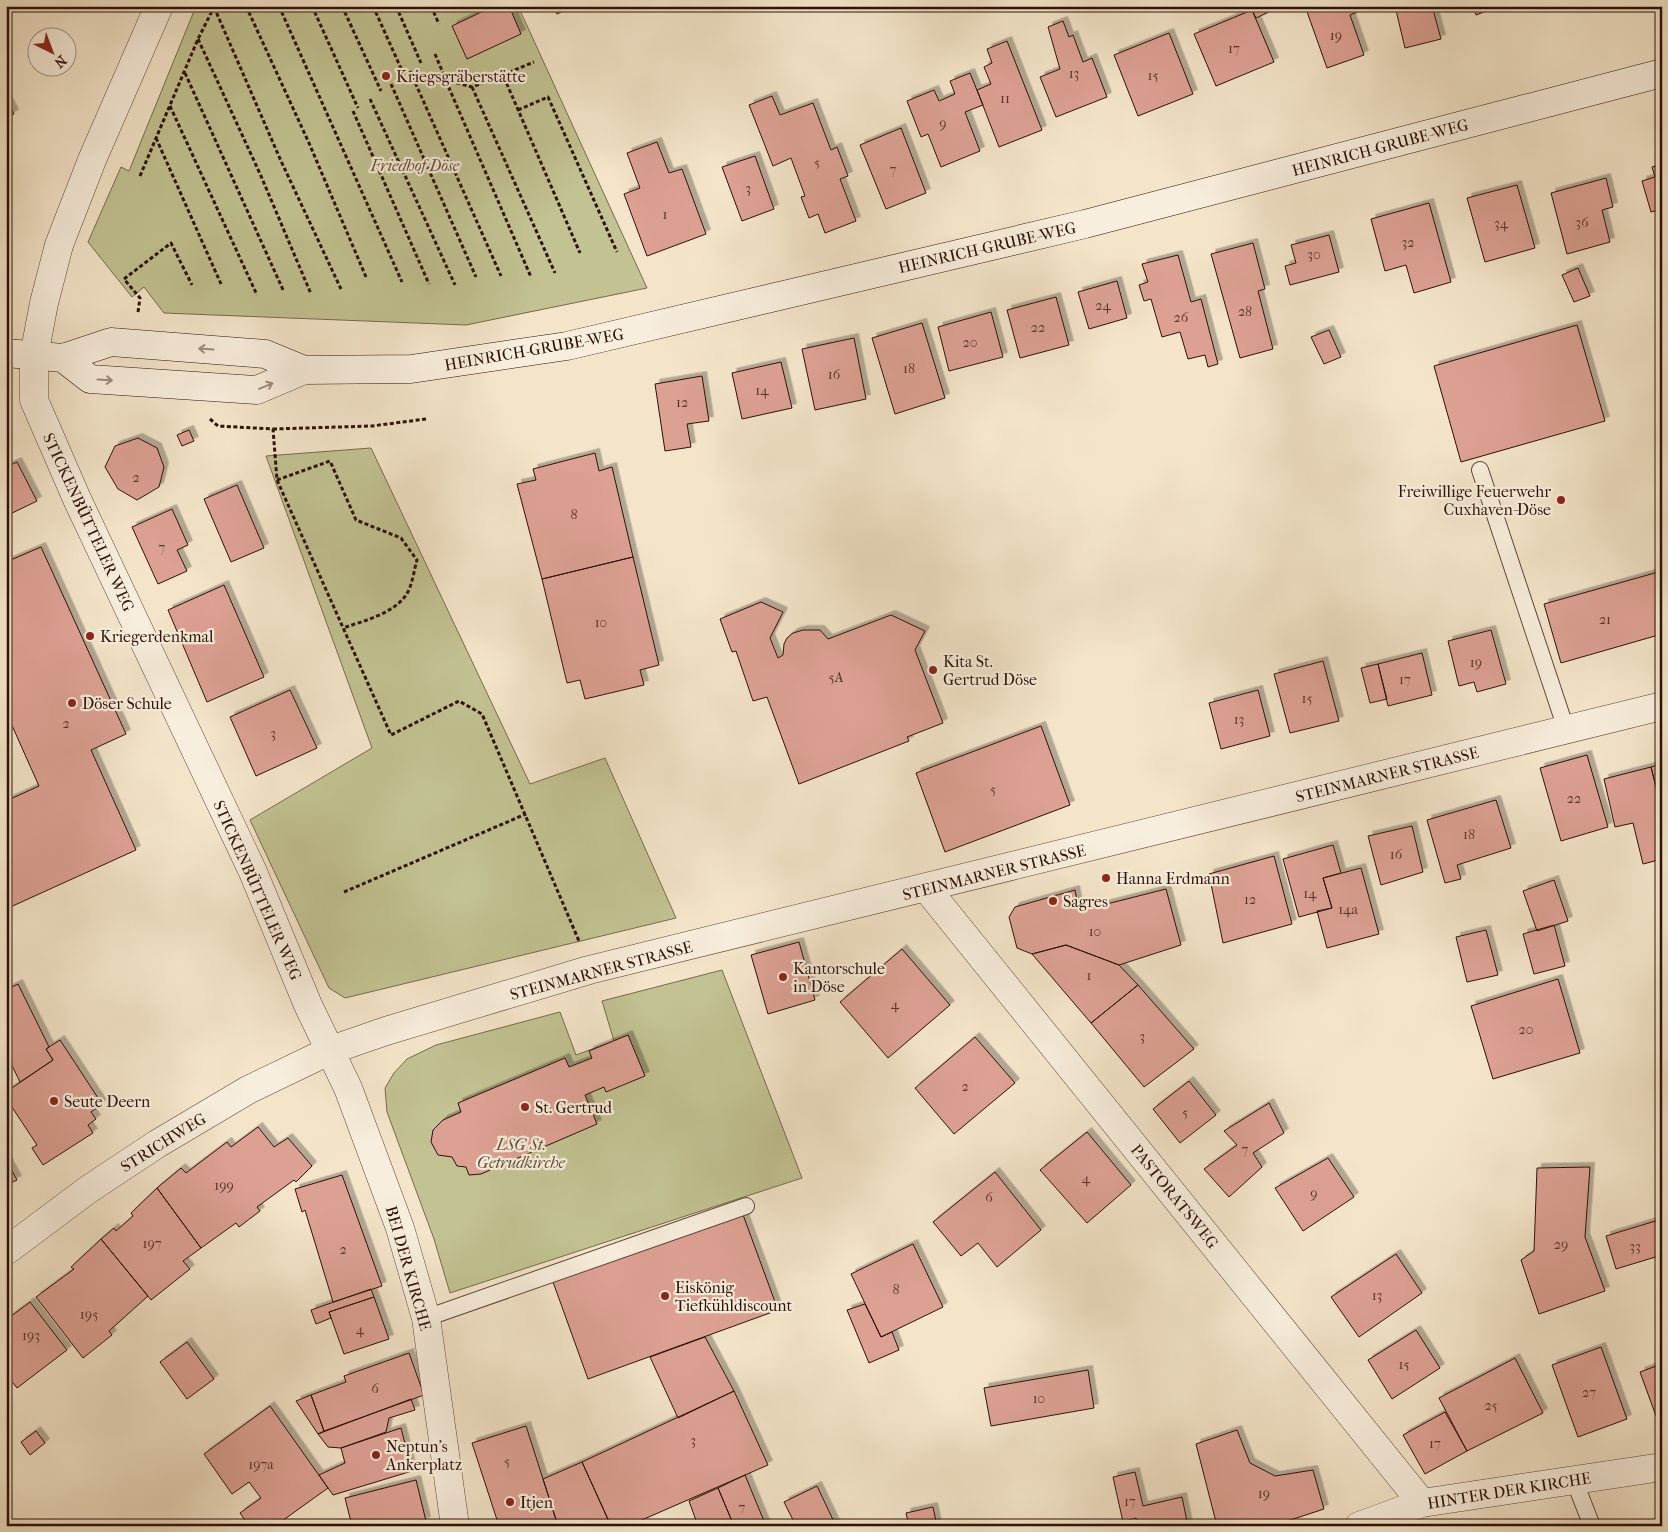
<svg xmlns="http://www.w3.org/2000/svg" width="1668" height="1532" viewBox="0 0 1668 1532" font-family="'IM FELL French Canon',serif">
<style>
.green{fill:#c2c292;stroke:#776a4c}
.building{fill:#dda194;stroke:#2c1107;filter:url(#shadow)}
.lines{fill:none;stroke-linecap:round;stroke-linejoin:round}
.lane-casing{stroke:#5e4638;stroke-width:18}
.street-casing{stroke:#5e4638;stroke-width:29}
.secondary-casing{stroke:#2c1107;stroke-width:29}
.path{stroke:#2c1107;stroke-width:3;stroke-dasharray:4 2.5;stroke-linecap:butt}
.lane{stroke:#f8eedd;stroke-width:16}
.street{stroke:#f8eedd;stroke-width:28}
.secondary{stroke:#f8eedd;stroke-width:28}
.oneway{stroke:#9c8b7d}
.poi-dot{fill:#8f2418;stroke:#f8eedd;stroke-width:2}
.labels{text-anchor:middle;stroke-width:4.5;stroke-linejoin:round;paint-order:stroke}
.number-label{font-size:14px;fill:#58352a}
.poi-label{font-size:16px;fill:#2c1107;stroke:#f8eedd;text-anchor:start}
.street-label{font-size:16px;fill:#2c1107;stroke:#f8eedd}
.park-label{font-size:16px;font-style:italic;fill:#604f38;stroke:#f8eedd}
</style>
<defs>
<filter id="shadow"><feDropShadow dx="4.5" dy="-4.5" stdDeviation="0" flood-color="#0004"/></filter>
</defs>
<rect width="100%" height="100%" fill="#f4e5ca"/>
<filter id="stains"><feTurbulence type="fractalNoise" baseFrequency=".004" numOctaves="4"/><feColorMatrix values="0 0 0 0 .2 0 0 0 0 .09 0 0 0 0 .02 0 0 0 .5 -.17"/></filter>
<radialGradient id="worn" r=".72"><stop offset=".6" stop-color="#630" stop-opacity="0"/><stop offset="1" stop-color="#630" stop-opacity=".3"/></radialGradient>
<!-- green -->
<path class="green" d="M196,6H518L647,288L466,325L164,313L144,287L132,297L88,242L121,167L129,171Z
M371,448L530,784L605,758L676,918L345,998L329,988L250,820L372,748L266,456Z
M722,970L802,1178L450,1293L434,1239L387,1112L385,1088L394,1073L407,1059L436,1045L560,1012L576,1055L614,1041L602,1001Z"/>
<!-- building -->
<path class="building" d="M494,6H509L521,34L467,59L452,26Z
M553,6H574L557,14Z
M1250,6H1282L1256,18Z
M1305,6H1358L1360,11L1350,15L1364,55L1327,68Z
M1395,6H1432L1441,39L1405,48Z
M1473,6H1500L1476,15Z
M1252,10L1274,62L1216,86L1194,34Z
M1063,21L1069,37L1073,35L1083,62L1092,58L1107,97L1056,117L1040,77L1060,69L1048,27Z
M1169,33L1193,94L1138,116L1114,55Z
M1007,41L1042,130L999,147L977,90L991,84L984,67L992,63L987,49Z
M970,73L983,105L965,112L980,151L941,167L928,134L921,137L907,101L934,90L939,101L955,94L950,81Z
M772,96L780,115L813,103L831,150L837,147L848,176L840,179L856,221L825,233L818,214L809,218L801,197L805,196L791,158L773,166L749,105Z
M6,98L14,114L6,118Z
M901,128L926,193L886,209L860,145Z
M657,142L669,173L682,169L706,234L647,256L624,194L640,188L627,153Z
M755,156L774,209L742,221L722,167Z
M1662,164V209L1651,212L1642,181L1655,177L1652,167Z
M1606,178L1613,207L1602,210L1610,242L1567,254L1551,193Z
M1517,185L1535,248L1485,262L1467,198Z
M1429,203L1451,282L1414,293L1406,265L1385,271L1371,219Z
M1329,235L1339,272L1290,285L1285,266L1296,263L1291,245Z
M1253,243L1265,289L1258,291L1273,349L1240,358L1211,254Z
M1178,255L1191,302L1201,299L1218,364L1208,367L1205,355L1188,359L1180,332L1162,337L1151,299L1144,301L1139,285L1148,282L1142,264Z
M1578,268L1590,296L1574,302L1562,275Z
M1117,281L1127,318L1089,329L1078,292Z
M1056,297L1069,345L1020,358L1007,310Z
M991,312L1003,357L949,371L938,327Z
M922,323L945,398L895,414L872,338Z
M1577,325L1605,421L1461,462L1434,366Z
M1329,330L1341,357L1324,364L1311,337Z
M854,338L866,399L815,410L802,349Z
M781,362L792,408L742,419L732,373Z
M702,376L709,421L687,424L691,447L665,451L655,384Z
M189,430L194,441L182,446L177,435Z
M138,438L157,448L164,467L159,487L137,500L118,489L105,467L115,446Z
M595,453L599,471L612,467L633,557L542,579L517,484L536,480L533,469Z
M17,462L37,501L6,516V467Z
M237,485L264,548L231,562L204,499Z
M172,509L188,545L177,550L187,571L158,584L132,527Z
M41,547L126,734L91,750L136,850L6,909V801L39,786L6,712V562Z
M633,557L659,665L640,670L644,685L585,699L580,680L567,683L542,579Z
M1662,571V634L1561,663L1544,604Z
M224,585L264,677L207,702L168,610Z
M761,602L783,612L770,638L778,658L783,655L784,644L787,638L793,633L803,630H820L828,639L891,615L925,631L915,650L943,723L907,737L909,741L799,784L767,697L753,701L736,651L732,652L720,619Z
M1491,630L1506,684L1477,692L1474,682L1459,686L1448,641Z
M1422,653L1432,695L1388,706L1378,664Z
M1323,661L1339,721L1290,733L1274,674Z
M1378,664L1387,699L1370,703L1361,668Z
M290,690L317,748L256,776L230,717Z
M1258,690L1270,736L1221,749L1209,703Z
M1041,726L1070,805L945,852L916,773Z
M1587,755L1608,827L1561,841L1540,768Z
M1662,764V811L1651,767Z
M1651,767L1662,811V859L1643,864L1633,823L1615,827L1604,779Z
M1496,800L1511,848L1457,865L1461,879L1445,883L1427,820Z
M1412,826L1423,872L1381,885L1368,836Z
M1333,845L1341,873L1323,878L1332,908L1299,917L1283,859Z
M1274,856L1292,924L1223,943L1209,874Z
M1361,868L1379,934L1327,948L1317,911L1332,908L1323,878Z
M1554,880L1568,921L1537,931L1523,891Z
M1166,889L1181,945L1119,965L1066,945L1032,954L1017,948L1009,917L1015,907L1075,890L1079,911Z
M1554,925L1565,966L1534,974L1523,934Z
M1486,930L1498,975L1467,982L1456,937Z
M799,942L815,1000L768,1014L751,955Z
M1066,945L1119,965L1138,985L1091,1023L1032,954Z
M902,949L950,1005L888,1058L840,1002Z
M1558,979L1580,1053L1493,1079L1471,1006Z
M18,984L49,1047L46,1049L53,1060L20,1082L6,1053V990Z
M1138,985L1194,1049L1144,1087L1091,1023Z
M628,1035L645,1076L606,1092L604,1087L585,1095L597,1124L481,1174L469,1175L466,1167L457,1166L452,1157L438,1155L431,1142L433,1130L443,1120L461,1112L458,1103L565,1058L569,1067L592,1058L589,1051Z
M975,1037L1015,1083L954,1134L915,1088Z
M60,1040L102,1104L91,1112L96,1119L88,1125L93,1133L43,1165L32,1148L37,1145L6,1098V1092L53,1060L46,1049Z
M1189,1081L1216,1115L1180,1143L1153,1109Z
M1269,1103L1284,1133L1253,1153L1262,1167L1229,1197L1204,1169L1237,1145L1224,1131Z
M258,1127L274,1147L288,1138L312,1166L296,1182L294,1180L257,1207L260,1211L239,1227L236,1223L201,1248L157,1188L181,1168L186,1173L227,1142L231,1147Z
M1087,1132L1131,1185L1087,1223L1040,1170Z
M1328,1158L1354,1197L1303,1231L1275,1188Z
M6,1160L17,1180L6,1185Z
M1590,1167L1585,1237L1605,1291L1539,1314L1521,1260L1534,1251L1537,1168Z
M995,1172L1041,1230L997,1267L978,1243L961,1256L933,1222Z
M342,1175L382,1286L333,1302L305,1210L302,1212L295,1189Z
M157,1188L201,1248L183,1261L190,1269L151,1300L101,1239L114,1228L116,1231L133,1216L131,1213Z
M742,1212L778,1310L588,1379L553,1282Z
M1662,1219V1255L1616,1269L1606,1236Z
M101,1239L148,1296L109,1331L112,1335L83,1358L36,1297L74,1269L71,1267Z
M913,1244L943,1307L881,1337L851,1274Z
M1396,1254L1422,1293L1359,1337L1331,1297Z
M371,1289L374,1297L329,1312L331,1318L316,1324L311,1310Z
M374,1297L389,1339L344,1354L329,1312Z
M30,1302L67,1350L17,1388L6,1374V1320Z
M865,1304L881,1337L892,1332L899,1350L869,1363L847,1310Z
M1416,1330L1440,1368L1392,1399L1368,1360Z
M705,1337L734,1391L678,1418L650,1357Z
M187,1342L214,1379L187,1399L160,1362Z
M1601,1347L1627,1419L1578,1437L1552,1365Z
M409,1353L424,1395L324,1431L311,1395L346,1382L344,1376Z
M1515,1358L1543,1413L1467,1451L1439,1398Z
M1662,1364V1414L1656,1416L1640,1372Z
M1088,1370L1094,1408L991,1426L984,1388Z
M734,1391L768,1465L628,1526H611L582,1462Z
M311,1395L324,1431L318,1434L296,1401Z
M411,1399L415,1410L389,1418L386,1432L341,1448L328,1447L318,1434Z
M270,1406L328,1488L275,1526H249L240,1513L261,1498L249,1482L232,1494L204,1454Z
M1445,1412L1467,1451L1425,1474L1403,1435Z
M526,1426L543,1479L558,1526H499L472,1443Z
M401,1428L412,1471L333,1495L319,1475L345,1463L341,1448Z
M1237,1430L1250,1463L1275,1476L1313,1470L1324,1509L1272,1526H1217L1196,1444Z
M36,1431L45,1443L30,1455L21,1442Z
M582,1462L611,1526H558L543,1479Z
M1135,1472L1143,1506L1182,1497L1188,1526H1138L1136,1518L1123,1522L1113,1477Z
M745,1475L766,1526H734L718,1488Z
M416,1480L426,1521L407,1526H352L345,1498Z
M817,1486L836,1526H796L784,1502Z
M718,1488L734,1526H698L689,1501Z
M933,1507L937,1526H909L906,1513Z"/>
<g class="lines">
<defs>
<path id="lane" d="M1480,470L1566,729
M426,1318L746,1206
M1574,1480L1592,1526"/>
<path id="street" d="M159,6L92,160L59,245L44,303L34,356V400L77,499L253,872L308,1005L348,1088L400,1228L426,1318L455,1526
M927,889L1422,1503
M6,1251L89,1189L157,1144L248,1090L331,1050L386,1031L589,970L1662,706
M1359,1526L1422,1503L1662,1467"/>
<path id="secondary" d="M6,353L63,358L111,342L265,354L304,370
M63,358L90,379L257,390L304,370L411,369L567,346L1085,224L1662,73"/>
</defs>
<!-- lane casing -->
<use href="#lane" class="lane-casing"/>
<!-- street casing -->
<use href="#street" class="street-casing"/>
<!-- secondary casing -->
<use href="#secondary" class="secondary-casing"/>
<!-- path -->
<path class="path" d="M246,6L309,143L366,277
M279,6L402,282
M312,6L358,108
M342,6L381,91
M373,6L404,75
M396,6L421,63
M431,6L439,24
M214,7L281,161L341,289
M198,39L261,176L311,294
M435,54L446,80L472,87L503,75L580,253
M410,71L501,276
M185,73L284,292
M503,75L534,62
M446,81L531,277
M391,84L476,277
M472,87L555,273
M370,99L455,285
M170,106L257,295
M518,110L548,97L617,252
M353,111L429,284
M156,138L221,284
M140,176L198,39L214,7
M138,312L140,298L124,279L171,243L192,285
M210,419L218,426L273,429L277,480L391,735L459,701L482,714L579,941
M273,429L372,426L426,419
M277,480L330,461L356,520L401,538L417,560C414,570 412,587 406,595C393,614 363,621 343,628
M344,892L526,814"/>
<!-- lane -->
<use href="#lane" class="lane"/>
<!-- street -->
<use href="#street" class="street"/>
<!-- secondary -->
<use href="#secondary" class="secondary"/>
</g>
<!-- one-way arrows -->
<defs><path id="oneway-shaft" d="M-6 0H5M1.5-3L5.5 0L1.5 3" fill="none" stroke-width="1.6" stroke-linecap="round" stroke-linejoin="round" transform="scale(1.25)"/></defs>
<g class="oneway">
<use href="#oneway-shaft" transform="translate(206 349) rotate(-176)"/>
<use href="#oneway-shaft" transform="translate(105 380) rotate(3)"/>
<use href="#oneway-shaft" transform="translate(266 386) rotate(-23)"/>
</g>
<!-- markers -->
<g class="poi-dot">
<circle cx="386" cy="76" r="5"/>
<circle cx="1561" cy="500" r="5"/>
<circle cx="90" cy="636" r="5"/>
<circle cx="933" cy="670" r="5"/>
<circle cx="72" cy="703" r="5"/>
<circle cx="1106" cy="878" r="5"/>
<circle cx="1053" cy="901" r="5"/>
<circle cx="783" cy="977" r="5"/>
<circle cx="54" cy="1101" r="5"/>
<circle cx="525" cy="1107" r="5"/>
<circle cx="665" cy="1296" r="5"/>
<circle cx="376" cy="1455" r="5"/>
<circle cx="510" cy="1502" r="5"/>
</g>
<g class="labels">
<!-- number labels -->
<g class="number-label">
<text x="1336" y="40">19</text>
<text x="1234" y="53">17</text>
<text x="1074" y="78">13</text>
<text x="1153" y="80">15</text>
<text x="1005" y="103">11</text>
<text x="943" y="128">9</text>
<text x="817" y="167">5</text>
<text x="893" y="174">7</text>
<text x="748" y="193">3</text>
<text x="665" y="219">1</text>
<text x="1582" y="227">36</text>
<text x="1501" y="228">34</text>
<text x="1408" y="247">32</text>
<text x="1314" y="259">30</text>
<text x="1103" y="310">24</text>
<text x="1245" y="316">28</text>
<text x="1181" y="322">26</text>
<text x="1038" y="332">22</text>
<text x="970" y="347">20</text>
<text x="909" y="373">18</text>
<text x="834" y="379">16</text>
<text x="762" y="395">14</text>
<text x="682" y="407">12</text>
<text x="136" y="482">2</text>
<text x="574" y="519">8</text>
<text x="162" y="552">7</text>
<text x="1605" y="624">21</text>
<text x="601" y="627">10</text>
<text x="1476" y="667">19</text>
<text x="836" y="682">5A</text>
<text x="1405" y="684">17</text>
<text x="1307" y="703">15</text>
<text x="1239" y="724">13</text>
<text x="66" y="728">2</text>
<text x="273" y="738">3</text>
<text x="993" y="794">5</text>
<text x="1574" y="803">22</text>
<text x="1469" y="839">18</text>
<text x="1396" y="859">16</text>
<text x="1310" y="898">14</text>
<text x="1250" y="904">12</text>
<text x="1348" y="914">14a</text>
<text x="1095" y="936">10</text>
<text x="1089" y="980">1</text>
<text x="895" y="1009">4</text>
<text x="1526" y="1034">20</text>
<text x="1142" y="1041">3</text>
<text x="965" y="1091">2</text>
<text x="1185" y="1117">5</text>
<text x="1245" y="1154">7</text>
<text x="1086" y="1183">4</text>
<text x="224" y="1190">199</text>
<text x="1314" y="1198">9</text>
<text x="989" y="1202">6</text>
<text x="152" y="1248">197</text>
<text x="1561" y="1249">29</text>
<text x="1635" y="1251">33</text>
<text x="343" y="1254">2</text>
<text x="896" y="1294">8</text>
<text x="1377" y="1300">13</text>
<text x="89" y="1319">195</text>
<text x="360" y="1334">4</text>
<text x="31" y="1340">193</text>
<text x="1404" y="1369">15</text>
<text x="375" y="1393">6</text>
<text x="1589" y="1397">27</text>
<text x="1039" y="1403">10</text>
<text x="1491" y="1410">25</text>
<text x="693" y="1445">3</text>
<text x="1435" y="1448">17</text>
<text x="507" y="1466">5</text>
<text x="261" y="1469">197a</text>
<text x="1264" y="1498">19</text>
<text x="1130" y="1506">17</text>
<text x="742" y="1512">7</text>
</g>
<!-- poi labels -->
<g class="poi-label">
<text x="396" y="82">Kriegsgräberstätte</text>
<text x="1551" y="497" text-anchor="end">Freiwillige Feuerwehr<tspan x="1551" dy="18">Cuxhaven-Döse</tspan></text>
<text x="100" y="642">Kriegerdenkmal</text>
<text x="943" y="667">Kita St.<tspan x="943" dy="18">Gertrud Döse</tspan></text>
<text x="82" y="709">Döser Schule</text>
<text x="1116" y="884">Hanna Erdmann</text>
<text x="1063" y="907">Sagres</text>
<text x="793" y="974">Kantorschule<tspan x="793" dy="18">in Döse</tspan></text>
<text x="64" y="1107">Seute Deern</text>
<text x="535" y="1113">St. Gertrud</text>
<text x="675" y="1293">Eiskönig<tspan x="675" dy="18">Tiefkühldiscount</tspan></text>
<text x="386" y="1452">Neptun's<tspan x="386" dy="18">Ankerplatz</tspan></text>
<text x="520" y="1508">Itjen</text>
</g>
<!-- street labels -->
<g class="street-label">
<text transform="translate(1380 147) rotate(-15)" y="6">HEINRICH-GRUBE-WEG</text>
<text transform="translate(987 247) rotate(-13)" y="6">HEINRICH-GRUBE-WEG</text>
<text transform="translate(534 349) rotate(-10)" y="6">HEINRICH-GRUBE-WEG</text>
<text transform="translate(89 522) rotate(65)" y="6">STICKENBÜTTELER WEG</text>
<text transform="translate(1387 774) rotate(-14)" y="6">STEINMARNER STRASSE</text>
<text transform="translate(994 872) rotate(-14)" y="6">STEINMARNER STRASSE</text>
<text transform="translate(258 890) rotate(66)" y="6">STICKENBÜTTELER WEG</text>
<text transform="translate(601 970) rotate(-15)" y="6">STEINMARNER STRASSE</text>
<text transform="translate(163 1142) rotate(-32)" y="6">STRICHWEG</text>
<text transform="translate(1175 1196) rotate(51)" y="6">PASTORATSWEG</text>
<text transform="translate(409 1268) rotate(74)" y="6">BEI DER KIRCHE</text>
<text transform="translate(1509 1490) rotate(-9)" y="6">HINTER DER KIRCHE</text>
</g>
<!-- park labels -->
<g class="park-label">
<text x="415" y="171">Friedhof Döse</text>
<text x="521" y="1150">LSG St.<tspan x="521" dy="18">Getrudkirche</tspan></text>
</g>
</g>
<!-- margin -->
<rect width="1668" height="1532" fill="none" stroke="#f4e5ca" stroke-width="25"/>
<rect x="8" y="8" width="1653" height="1517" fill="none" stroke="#2c1107" stroke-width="2.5"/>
<rect x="12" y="12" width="1643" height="1507" fill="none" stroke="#2c1107"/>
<!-- north arrow -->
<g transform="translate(52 52) rotate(138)"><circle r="24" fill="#f8eedd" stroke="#a69687"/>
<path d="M0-4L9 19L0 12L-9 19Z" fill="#8f2418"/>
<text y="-8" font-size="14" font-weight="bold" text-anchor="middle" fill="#2c1107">N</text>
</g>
<rect width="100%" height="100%" filter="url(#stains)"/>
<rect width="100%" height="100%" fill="url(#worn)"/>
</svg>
